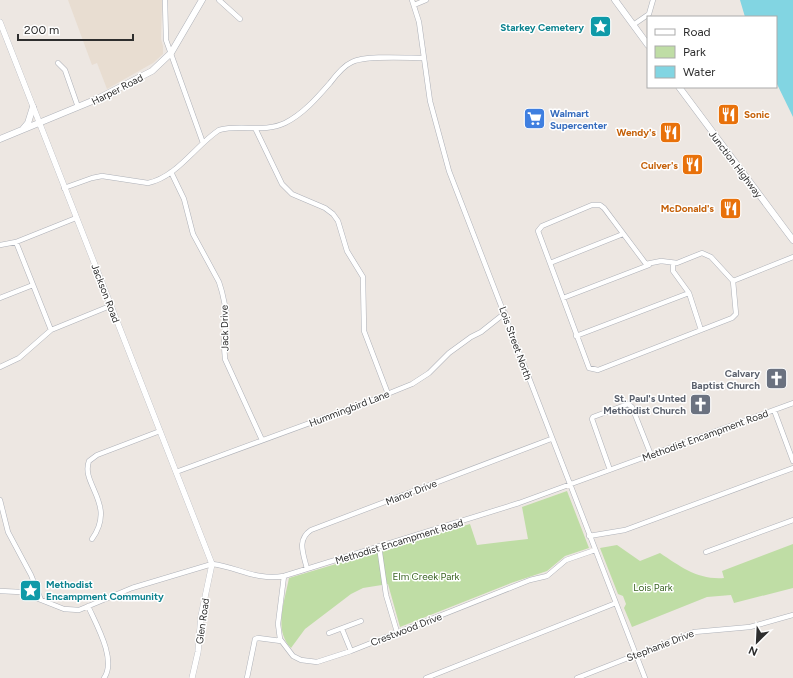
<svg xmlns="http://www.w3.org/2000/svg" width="793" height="678" viewBox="0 0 793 678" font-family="Figtree,sans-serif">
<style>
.education{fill:#e8ddd1}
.green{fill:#bfdda5}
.water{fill:#82d5e2}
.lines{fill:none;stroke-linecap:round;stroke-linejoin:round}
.minor-casing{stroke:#aeb1b8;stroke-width:5.5}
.tertiary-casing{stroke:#aeb1b8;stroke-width:6}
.secondary-casing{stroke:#aeb1b8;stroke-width:7}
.minor{stroke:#fff;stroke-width:4.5}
.tertiary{stroke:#fff;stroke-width:5.5}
.secondary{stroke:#fff;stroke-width:6}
.labels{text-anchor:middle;stroke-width:3;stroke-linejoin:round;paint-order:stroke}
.culture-label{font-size:10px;font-weight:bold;fill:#0d838f;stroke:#fff;text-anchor:end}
.street-label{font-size:10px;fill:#2e2e2e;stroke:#fff}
.shop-label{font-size:10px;font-weight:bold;fill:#366cbe;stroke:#fff;text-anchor:start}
.food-label{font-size:10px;font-weight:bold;fill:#c56008;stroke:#fff;text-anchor:end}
.worship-label{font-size:10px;font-weight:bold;fill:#5b616d;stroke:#fff;text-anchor:end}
.park-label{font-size:10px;fill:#3a6424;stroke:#fff}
</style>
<rect width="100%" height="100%" fill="#ede7e2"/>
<!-- education -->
<path class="education" d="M68,0H162L161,39L163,46V54L153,63L107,89L97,63L92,65Z"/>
<!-- green -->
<path class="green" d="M567,491L589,548L565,556L547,571L511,583L400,627L388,584L363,588L351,594L305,629L291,648C273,630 285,600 289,578L470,524L477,545L528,539L522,507Z
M793,544V588L734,603L731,595L707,597L632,627L624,608L626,604L623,596L618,594L600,548L617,545L640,561L660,553C681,567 698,580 724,578L722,571Z"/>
<!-- water -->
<path class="water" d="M740,0H793V117L776,82V17H745Z"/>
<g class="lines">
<defs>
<path id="minor" d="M165,0L166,40L203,143
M219,0L240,19
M412,0L419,22L430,101L449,171L645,678
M414,5L426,0
M633,25L649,14L653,0
M58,63L65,70L78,107
M255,128L282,184L292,194L325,208L333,214L338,221L347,251L363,277L364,331L388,394
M171,172L184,199L193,234L219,282L222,292L226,310L224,345L225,359L262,440
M64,188L92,178L102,176L148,183C177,177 196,145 219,130C240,124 264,133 285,123C303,114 317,98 330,83C336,75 343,66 352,62C365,55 408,58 424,58
M592,205H600L604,208L646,264L661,261L677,263L702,253L711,257L733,281L736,314L732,318L598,370L589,368L538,231L542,226Z
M16,242L51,330
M0,245L16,242L76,218
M550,263L623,234
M673,264V271L689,293L701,330
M733,281L793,257
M0,298L33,285
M563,298L649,265
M576,336L689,293
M0,367L19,358L51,330L110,306
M774,410L793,461
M610,470L592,419L593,417L628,404L632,407L651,455
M176,472L370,401L412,384L429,373L449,353L471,337L481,332L505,313
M0,500L8,532L31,575L41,600
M589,536L625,530L793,468
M92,539C117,504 80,484 89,461L97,455L160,431
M379,546L386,595L397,632
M706,552L793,520
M307,569C304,555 296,540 311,530L551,439
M284,576L278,624L280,639L293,656L301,660L317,662L351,651L530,580L547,576L566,560L595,550
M0,591L21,592L64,609L79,610L132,588L212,564C238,567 256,581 284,576L519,503L793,403
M88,606C96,624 117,660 104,678
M342,629L351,651
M329,633L361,621
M247,678L255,639L258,638L281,641
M426,678L616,603
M577,678L694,632L750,627L793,615"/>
<path id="tertiary" d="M0,22L212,564L201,616L198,652L192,678"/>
<path id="secondary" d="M615,0L648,45
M679,87L793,240
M23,129L28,123L33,107
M0,139L97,99L152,71L171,53L202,0"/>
</defs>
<!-- minor casing -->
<use href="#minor" class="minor-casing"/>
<!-- tertiary casing -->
<use href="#tertiary" class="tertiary-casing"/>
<!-- secondary casing -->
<use href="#secondary" class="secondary-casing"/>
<!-- minor -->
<use href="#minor" class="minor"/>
<!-- tertiary -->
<use href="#tertiary" class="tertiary"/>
<!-- secondary -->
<use href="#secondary" class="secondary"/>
</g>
<!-- icons -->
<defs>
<symbol id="sight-square" viewBox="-11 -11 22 22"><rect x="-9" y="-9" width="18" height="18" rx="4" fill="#0f9aa8" stroke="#fff"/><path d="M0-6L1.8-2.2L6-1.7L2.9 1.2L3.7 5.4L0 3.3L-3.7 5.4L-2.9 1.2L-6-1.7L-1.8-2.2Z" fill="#fff"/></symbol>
<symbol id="restaurant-square" viewBox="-11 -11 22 22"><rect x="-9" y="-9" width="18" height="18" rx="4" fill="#e8710a" stroke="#fff"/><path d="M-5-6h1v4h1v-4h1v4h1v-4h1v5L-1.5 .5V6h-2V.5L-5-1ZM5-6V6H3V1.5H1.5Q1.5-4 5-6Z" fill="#fff"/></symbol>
<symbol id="supermarket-square" viewBox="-11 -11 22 22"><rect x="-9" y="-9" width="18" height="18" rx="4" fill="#3f7fe0" stroke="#fff"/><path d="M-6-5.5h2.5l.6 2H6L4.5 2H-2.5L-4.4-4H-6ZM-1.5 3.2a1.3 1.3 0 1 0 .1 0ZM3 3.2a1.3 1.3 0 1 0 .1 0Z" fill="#fff"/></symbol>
<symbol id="church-square" viewBox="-11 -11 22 22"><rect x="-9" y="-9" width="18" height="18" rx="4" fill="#6b7280" stroke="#fff"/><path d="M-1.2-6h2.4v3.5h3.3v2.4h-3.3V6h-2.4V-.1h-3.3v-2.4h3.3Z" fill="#fff"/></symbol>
</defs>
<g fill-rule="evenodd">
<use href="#sight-square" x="588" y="14" width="25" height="25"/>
<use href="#restaurant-square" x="716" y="102" width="25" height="25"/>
<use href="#supermarket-square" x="522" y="106" width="25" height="25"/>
<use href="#restaurant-square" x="658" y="120" width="25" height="25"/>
<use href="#restaurant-square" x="680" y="152" width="25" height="25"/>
<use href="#restaurant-square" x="718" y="196" width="25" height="25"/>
<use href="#church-square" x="764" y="366" width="25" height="25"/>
<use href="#church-square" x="688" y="392" width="25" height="25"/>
<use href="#sight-square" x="18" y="578" width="25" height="25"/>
</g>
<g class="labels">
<!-- culture labels -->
<g class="culture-label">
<text x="584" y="31">Starkey Cemetery</text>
<text x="46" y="588" text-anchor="start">Methodist<tspan x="46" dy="12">Encampment Community</tspan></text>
</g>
<!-- street labels -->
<g class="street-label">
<text transform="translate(117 89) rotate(-27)" y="4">Harper Road</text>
<text transform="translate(736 164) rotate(53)" y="4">Junction Highway</text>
<text transform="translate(106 293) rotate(69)" y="4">Jackson Road</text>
<text transform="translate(224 328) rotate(-91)" y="4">Jack Drive</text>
<text transform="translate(516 343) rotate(70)" y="4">Lois Street North</text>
<text transform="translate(349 408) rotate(-21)" y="4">Hummingbird Lane</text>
<text transform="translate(705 435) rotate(-20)" y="4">Methodist Encampment Road</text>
<text transform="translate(411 492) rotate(-21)" y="4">Manor Drive</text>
<text transform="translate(399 541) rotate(-17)" y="4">Methodist Encampment Road</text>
<text transform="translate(202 621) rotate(-82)" y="4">Glen Road</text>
<text transform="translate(406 629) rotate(-21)" y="4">Crestwood Drive</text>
<text transform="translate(660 645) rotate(-21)" y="4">Stephanie Drive</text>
</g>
<!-- shop labels -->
<g class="shop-label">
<text x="550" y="117">Walmart<tspan x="550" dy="12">Supercenter</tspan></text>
</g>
<!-- food labels -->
<g class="food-label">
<text x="744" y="118" text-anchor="start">Sonic</text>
<text x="656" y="136">Wendy's</text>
<text x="678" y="169">Culver's</text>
<text x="714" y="212">McDonald's</text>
</g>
<!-- worship labels -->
<g class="worship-label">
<text x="760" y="377">Calvary<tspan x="760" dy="12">Baptist Church</tspan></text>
<text x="686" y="402">St. Paul's Unted<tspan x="686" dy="12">Methodist Church</tspan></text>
</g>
<!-- park labels -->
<g class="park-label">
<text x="426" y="580">Elm Creek Park</text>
<text x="653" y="591">Lois Park</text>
</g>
</g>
<!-- legend -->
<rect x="647" y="16" width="130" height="72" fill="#ffffff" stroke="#ababab"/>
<rect x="655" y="29" width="20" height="6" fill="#ffffff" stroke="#ababab"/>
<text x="683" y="36" font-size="12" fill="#2e2e2e">Road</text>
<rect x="655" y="46" width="20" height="12" fill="#bfdda5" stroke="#ababab"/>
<text x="683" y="56" font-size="12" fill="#2e2e2e">Park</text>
<rect x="655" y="66" width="20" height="12" fill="#82d5e2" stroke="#ababab"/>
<text x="683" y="76" font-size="12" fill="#2e2e2e">Water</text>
<!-- north arrow -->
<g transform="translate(757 642) rotate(204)" stroke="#ffffff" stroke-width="3" paint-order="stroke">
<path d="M0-3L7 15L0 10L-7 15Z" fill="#2e2e2e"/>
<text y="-6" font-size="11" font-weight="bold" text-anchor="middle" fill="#2e2e2e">N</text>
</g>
<!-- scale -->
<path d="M18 34v6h115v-6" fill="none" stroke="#2e2e2e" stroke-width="2"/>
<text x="24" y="34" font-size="12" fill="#2e2e2e" stroke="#ffffff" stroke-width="3" paint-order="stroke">200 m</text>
</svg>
